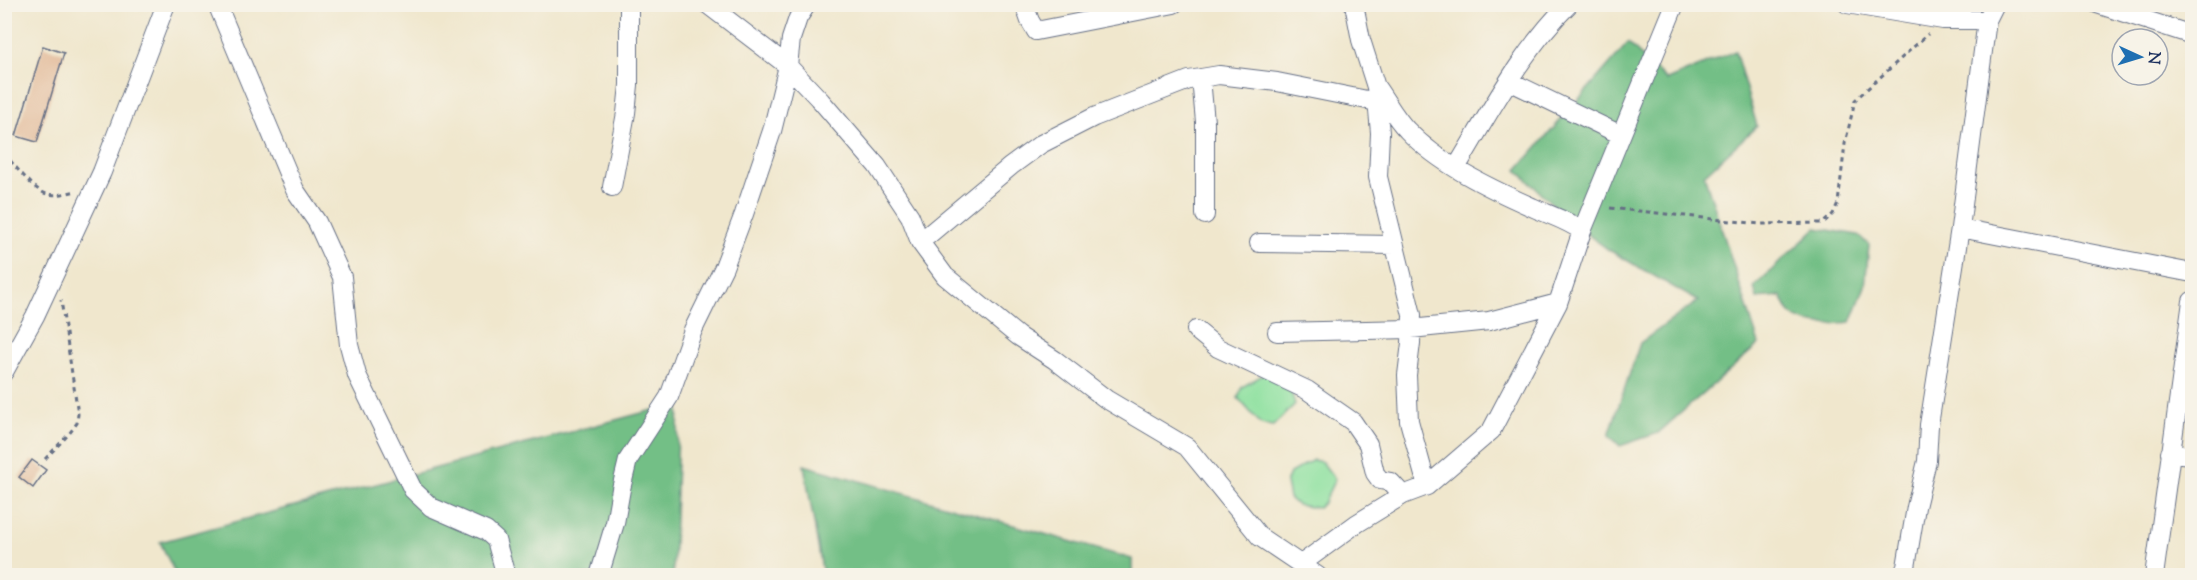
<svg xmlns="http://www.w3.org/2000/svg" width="2197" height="580" viewBox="0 0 2197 580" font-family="'Sorts Mill Goudy',serif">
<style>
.green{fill:#8fe1a0;stroke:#55887f;stroke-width:1.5}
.forest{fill:#73bf86;stroke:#477772;stroke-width:1.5}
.building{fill:#e3bc9b}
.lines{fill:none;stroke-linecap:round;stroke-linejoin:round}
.minor-casing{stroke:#666f85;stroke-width:20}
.path{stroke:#666f85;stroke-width:3;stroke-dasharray:4.5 4.5;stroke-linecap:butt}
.minor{stroke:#fff;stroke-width:18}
</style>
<rect width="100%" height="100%" fill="#f7f3e8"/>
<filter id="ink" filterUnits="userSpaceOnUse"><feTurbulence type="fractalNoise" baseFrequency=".0167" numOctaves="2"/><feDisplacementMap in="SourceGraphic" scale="12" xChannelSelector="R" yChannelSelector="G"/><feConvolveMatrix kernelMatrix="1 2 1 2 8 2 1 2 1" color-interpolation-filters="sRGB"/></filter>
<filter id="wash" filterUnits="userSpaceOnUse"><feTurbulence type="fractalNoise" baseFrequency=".008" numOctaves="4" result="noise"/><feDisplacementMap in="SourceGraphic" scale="24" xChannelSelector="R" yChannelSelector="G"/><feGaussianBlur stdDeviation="1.35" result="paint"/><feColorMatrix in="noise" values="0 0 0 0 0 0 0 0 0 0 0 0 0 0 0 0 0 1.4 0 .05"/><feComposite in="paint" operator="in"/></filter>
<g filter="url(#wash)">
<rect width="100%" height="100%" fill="#f0e7cd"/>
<!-- green -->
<path class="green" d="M1266,373L1289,385L1295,404L1273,426L1261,424L1238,398L1242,387Z
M1313,460L1322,462L1335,479L1324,502L1318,508L1297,505L1289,498L1286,483L1290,473Z"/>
<!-- forest -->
<path class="forest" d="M1628,43L1667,80L1735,51L1757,126L1704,175L1759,344L1658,433L1620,446L1609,435L1640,343L1698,301L1609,250L1572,223L1517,170Z
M1816,228L1858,235L1869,245L1865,286L1851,322C1833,324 1805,328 1790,313C1786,309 1784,301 1781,296L1757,298L1754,287Z
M679,403L673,575H176L160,542Z
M804,465L1132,559V575H823Z"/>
<g id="blocks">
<!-- building -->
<path class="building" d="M43,46L64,53L37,142L16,136Z
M32,460L46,470L33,488L19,477Z"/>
</g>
</g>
<g filter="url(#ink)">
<use href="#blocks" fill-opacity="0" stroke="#666f85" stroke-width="1.5"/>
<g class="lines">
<defs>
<path id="minor" d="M217,4L295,190L317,222L342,277L349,345L357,375L413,490L431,507L486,531L496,540L506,576
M707,4L788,66L821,101L877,166L910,216L920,242L945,276L1018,336L1055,360L1106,399L1187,447L1260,537L1318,576
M1024,4L1030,21L1036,31L1174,4
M1354,4L1361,40L1376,87L1380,133L1378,177L1412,315L1411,343L1407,375L1409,421L1427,486
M1847,4L1943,20H1987L1995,4
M2097,4L2192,35
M1201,78L1205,122V215
M1509,81L1621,135
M1377,88C1387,102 1395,118 1407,130C1439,164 1489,188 1532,207C1549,215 1567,220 1582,231
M1456,168C1490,112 1522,50 1569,4
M612,187L626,113L629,85V4
M1960,228L2192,273
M920,242L1011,166L1041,144L1094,117L1189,80L1219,75L1277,82L1377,102
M1259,243L1395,245
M1196,330L1218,348L1307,390L1353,422L1368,444L1375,473L1380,480L1391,482L1403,495
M1277,332L1411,329L1489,321L1558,303
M4,372L35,316L102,172L166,4
M2170,453L2192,455
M1301,564L1356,524L1403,495L1427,486L1491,431L1558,303L1582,231L1675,4
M599,576L615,523L621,489L628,460L669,397L693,330L724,267L744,214L772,131L788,66L791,39L798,18L807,4
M1902,576L1906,567L1916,507L1927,461L1929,425L1960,228L1987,20
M2154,576L2192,301"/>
</defs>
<!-- minor casing -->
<use href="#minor" class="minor-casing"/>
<!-- path -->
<path class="path" d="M4,154C14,164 34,191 47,194C57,196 67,193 76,191
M1610,208L1760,224L1823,223L1833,214L1838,203L1845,144L1855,100L1928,34
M45,459L69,434L77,423L78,414L61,300"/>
<!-- minor -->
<use href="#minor" class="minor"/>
</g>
</g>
<!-- margin -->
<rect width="2197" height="580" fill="none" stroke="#f7f3e8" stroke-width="24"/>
<!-- north arrow -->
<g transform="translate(2140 57) rotate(94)"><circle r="28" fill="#f7f3e8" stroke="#9fa5b1" stroke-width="1.5"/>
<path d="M0-4.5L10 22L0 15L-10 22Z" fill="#1f6fb2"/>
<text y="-9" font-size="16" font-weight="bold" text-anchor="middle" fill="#1b2f5e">N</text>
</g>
</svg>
